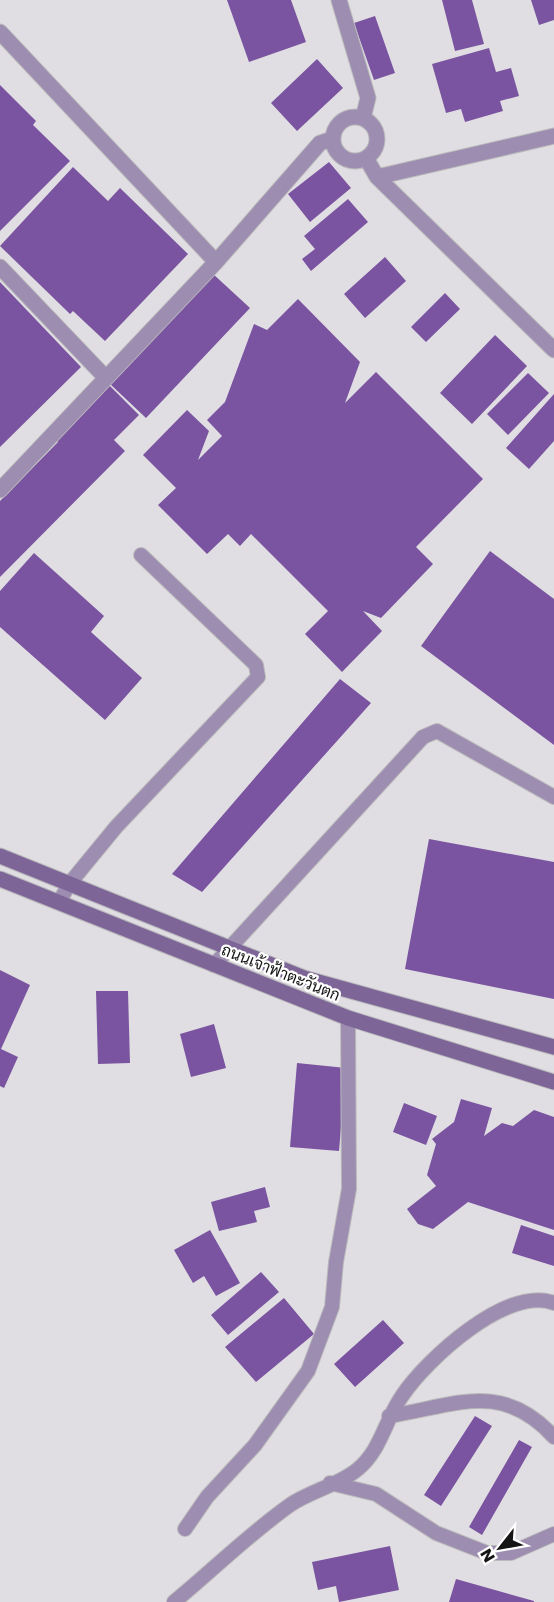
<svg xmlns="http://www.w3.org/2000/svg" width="554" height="1602" viewBox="0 0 554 1602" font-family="Poppins,Sarabun,sans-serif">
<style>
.building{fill:#7a54a0}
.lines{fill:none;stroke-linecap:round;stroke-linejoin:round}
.service-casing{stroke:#bbbabd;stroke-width:16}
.minor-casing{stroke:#bbbabd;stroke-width:17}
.secondary-casing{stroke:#bbbabd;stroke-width:17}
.service{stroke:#9d8db0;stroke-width:14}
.minor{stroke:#9d8db0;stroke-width:15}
.secondary{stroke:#7d6598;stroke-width:15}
.labels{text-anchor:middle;stroke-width:4.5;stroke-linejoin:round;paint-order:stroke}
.street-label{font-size:16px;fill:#151516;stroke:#fff}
</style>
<rect width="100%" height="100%" fill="#e0dee2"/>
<!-- building -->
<path class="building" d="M227,0H291L306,42L249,62Z
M442,0H472L484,44L455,51Z
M531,0H554V20L539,25Z
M375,16L395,73L374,80L354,23Z
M489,48L496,72L511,68L519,96L500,101L503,111L465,122L461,109L446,113L432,64Z
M317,59L343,88L297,131L271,103Z
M0,85L36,121L33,125L70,161L0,231Z
M329,162L351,188L310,222L288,194Z
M73,167L108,201L120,188L188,254L105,341L73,311L70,314L0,246Z
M348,199L368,222L311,271L302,259L315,249L304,236Z
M385,257L406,281L365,318L344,294Z
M212,273L250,308L146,418L109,383Z
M0,282L81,367L0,447Z
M445,293L460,309L426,342L411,327Z
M298,299L360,362L345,403L376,372L483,479L416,547L433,564L381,618L363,611L382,631L342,672L305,634L328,611L251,534L240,546L228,534L207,554L158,505L176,488L143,455L187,410L209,431L198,460L222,436L207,420L225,402L254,324L267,330Z
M495,335L527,366L472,424L440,393Z
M528,373L549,393L508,435L487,414Z
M108,384L139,415L114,440L125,451L0,577V501L58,442L54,438Z
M554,394V441L529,469L506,448Z
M490,551L554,599V745L421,646Z
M34,553L104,616L91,632L142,678L105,720L0,627V591Z
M340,679L371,703L202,892L172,874Z
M429,839L554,862V999L405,969Z
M0,970L30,985L1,1049L18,1057L4,1088L0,1086Z
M96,991H128L130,1063L98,1064Z
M214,1024L226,1068L191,1077L180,1034Z
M297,1063L346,1068L339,1151L290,1147Z
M461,1099L492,1108L484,1136L502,1123L513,1126L534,1110L554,1117V1230L468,1202L433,1229L418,1224L407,1209L436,1186L427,1175L436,1144L432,1139L454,1122Z
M404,1103L437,1116L426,1145L393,1132Z
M265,1187L270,1207L254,1211L257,1222L219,1231L211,1202Z
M521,1225L554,1236V1266L512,1253Z
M210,1230L240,1283L216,1296L204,1276L193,1283L174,1250Z
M261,1272L279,1292L228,1335L211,1315Z
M284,1298L314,1334L256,1382L225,1347Z
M383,1320L404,1343L355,1387L334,1364Z
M475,1416L492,1426L441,1506L424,1495Z
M519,1440L532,1447L482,1535L469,1527Z
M390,1546L399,1590L339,1602L336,1586L318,1590L312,1562Z
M456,1579L534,1601V1602H449Z"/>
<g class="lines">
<defs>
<path id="service" d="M59,902L70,883L116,827L258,677L256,665L141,555
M214,965L423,737L437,731L554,797
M389,1416C454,1406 501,1379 554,1437
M330,1483L376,1494L436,1533L487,1553H511L554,1534
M185,1529L207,1497L255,1445L308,1371L332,1307L336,1262L349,1189L348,1018
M174,1602C213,1570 249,1534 290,1505C310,1491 339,1485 358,1469C381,1450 385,1420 402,1396C426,1360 507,1285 554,1303"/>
<path id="minor" d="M339,0L368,98L363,118
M0,32L216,262
M333 139a22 22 0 1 1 44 0a22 22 0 1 1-44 0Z
M366,158L377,177L554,350
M377,177L554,136
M0,267L106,378
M0,490L216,262L320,143L332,139"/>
<path id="secondary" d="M0,856L304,978L554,1047
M0,879L348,1018L554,1082"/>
</defs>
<!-- service casing -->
<use href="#service" class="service-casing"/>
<!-- minor casing -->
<use href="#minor" class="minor-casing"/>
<!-- secondary casing -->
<use href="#secondary" class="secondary-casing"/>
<!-- service -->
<use href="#service" class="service"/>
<!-- minor -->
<use href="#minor" class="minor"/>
<!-- secondary -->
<use href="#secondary" class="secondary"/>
</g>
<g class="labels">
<!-- street labels -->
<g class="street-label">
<text transform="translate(281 972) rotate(22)" y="6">ถนนเจ้าฟ้าตะวันตก</text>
</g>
</g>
<!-- north arrow -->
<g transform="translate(500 1548) rotate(239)" stroke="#ffffff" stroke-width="4.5" paint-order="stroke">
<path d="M0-4.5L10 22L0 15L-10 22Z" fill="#151516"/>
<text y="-9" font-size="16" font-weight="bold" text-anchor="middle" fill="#151516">N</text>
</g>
</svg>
